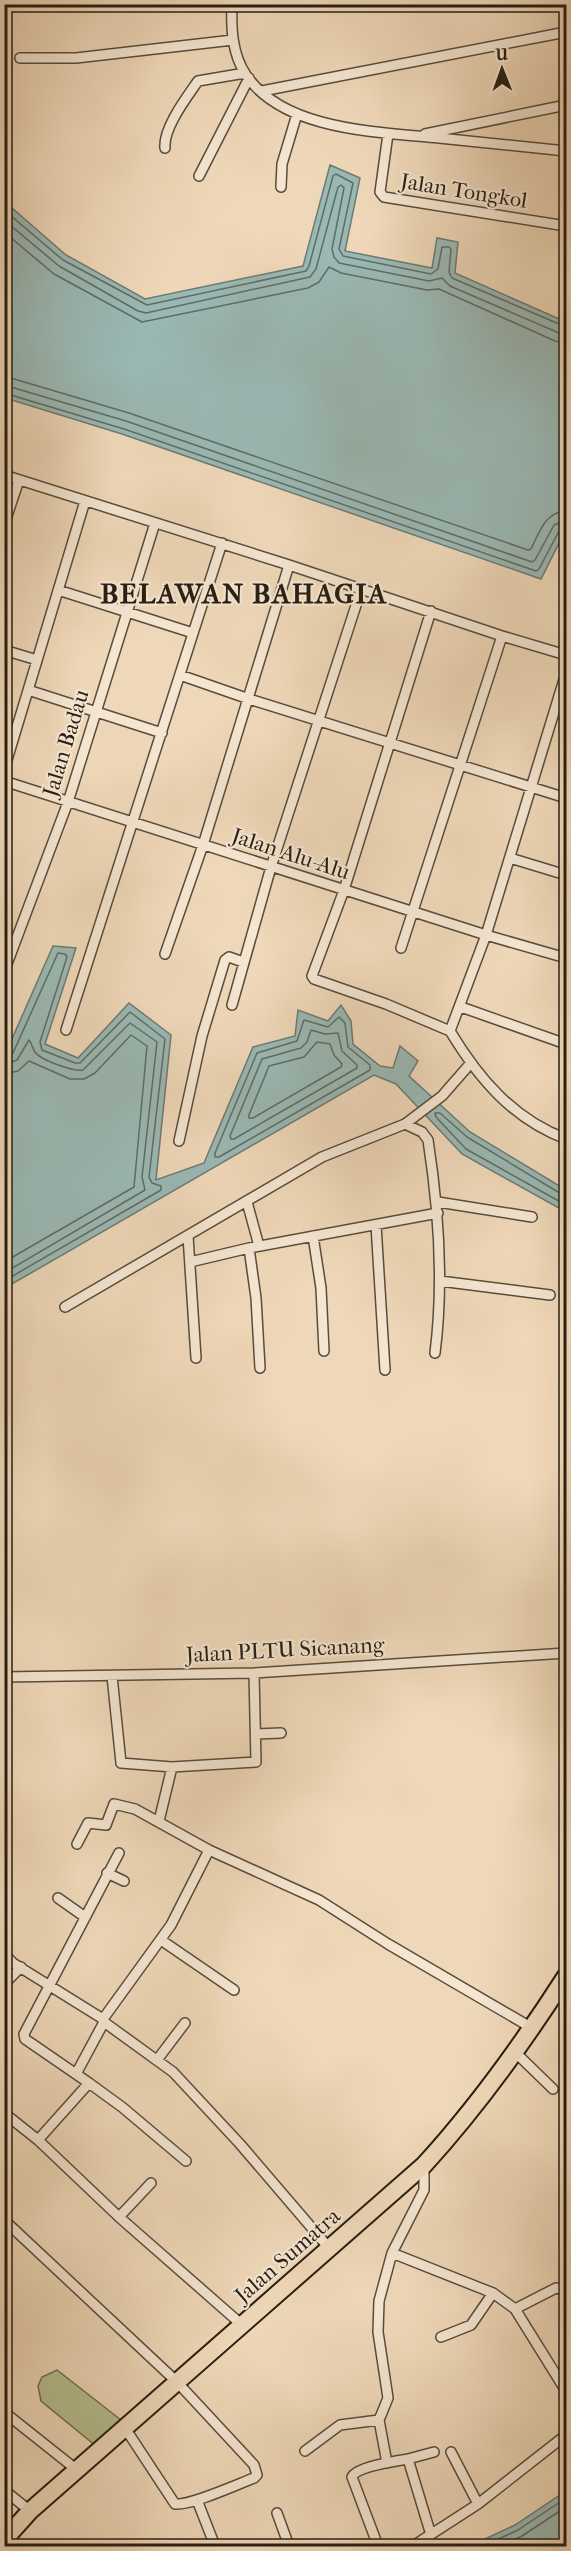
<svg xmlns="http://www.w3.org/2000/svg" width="571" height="2551" viewBox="0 0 571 2551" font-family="'IM FELL French Canon',serif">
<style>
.green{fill:#b7bf90;stroke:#6e6e52;stroke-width:1.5}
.water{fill:#9ab9b5;stroke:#6c7b74;stroke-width:1.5}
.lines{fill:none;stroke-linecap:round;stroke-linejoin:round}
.shore{stroke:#606c64;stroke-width:1.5}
.street-casing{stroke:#584c3c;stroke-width:12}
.highway-casing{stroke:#261e13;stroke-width:20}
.street{stroke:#f5e6d2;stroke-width:9}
.highway{stroke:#efd8b9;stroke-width:16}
.labels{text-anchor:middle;stroke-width:4.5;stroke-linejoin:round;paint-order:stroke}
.street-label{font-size:22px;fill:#261e13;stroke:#f5e6d2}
.district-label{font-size:28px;font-weight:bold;letter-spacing:1.5px;fill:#261e13;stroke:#f5e6d2}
</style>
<rect width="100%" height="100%" fill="#efd8b9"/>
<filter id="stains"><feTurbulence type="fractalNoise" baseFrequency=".00333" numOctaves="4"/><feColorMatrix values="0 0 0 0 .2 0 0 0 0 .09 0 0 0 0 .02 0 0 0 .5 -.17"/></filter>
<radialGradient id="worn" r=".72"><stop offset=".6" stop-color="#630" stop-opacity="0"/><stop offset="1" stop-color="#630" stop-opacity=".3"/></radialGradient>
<!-- green -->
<path class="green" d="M57,2370L121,2420L96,2446L41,2401L38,2386L42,2377Z"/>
<!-- water -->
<path class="water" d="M330,165L360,178L345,251L432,268L437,238L458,242L455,273L566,322V529L541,579L122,434L5,398V202L66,255L145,299L303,266Z
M53,946L76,948L45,1044L78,1058L129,1003L171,1035L156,1180L204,1163L253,1047L295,1036L298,1010L328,1021L341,1005L351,1021L353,1044L380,1066L393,1068L400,1046L418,1061L409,1076L470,1132L561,1187H566V1212L462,1154L396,1084L374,1075L5,1288L4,1057Z
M566,2491V2546H470L515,2525Z"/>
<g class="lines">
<!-- shore -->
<path class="shore" d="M4,210L63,260L147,305L306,271L309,266L333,176L336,174L353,183L339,249L343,256L431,274L438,269L442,247H449L451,249L449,272L452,278L566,327
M4,220L59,266L138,311L146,313L310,277L316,269L338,187L341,185L344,188L332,249L334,257L339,263L429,281L442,278L450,286L559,333L566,334
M4,232L54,274L142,322L308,288L319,282L329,267L341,273L427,290L439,289L555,341L566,343
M4,376L129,413L528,550L531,549C539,533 545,512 566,511
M4,385L126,421L532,562L535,560L554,525L566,520
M4,393L124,429L536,571L539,569L559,531L566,528
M339,1017L345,1023L348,1047L370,1065V1070L219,1157H215V1153L257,1053L297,1041L304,1020L328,1027Z
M311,1030L325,1034L338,1033L342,1051L357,1065V1068L234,1139H231L230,1136L262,1059L301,1048L307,1042Z
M317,1042L330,1044L334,1055L342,1064L341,1067L253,1118H249V1115L269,1066L304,1057Z
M4,1057L13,1053L58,953L65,954L67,957L40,1042L42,1050L75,1063H80L130,1012L165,1039L149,1177L152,1183L161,1186V1190L4,1281
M4,1065L17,1060L29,1040C32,1043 32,1048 35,1052C40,1060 74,1072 83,1070L130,1023L157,1042L142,1177L145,1190L4,1273
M4,1074L18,1071L29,1061L70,1079H84L95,1073L131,1035L147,1046L134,1187L4,1262
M566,1193L558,1192L467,1137L440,1113H435L436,1117L466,1149L566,1205
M483,2546L518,2530L566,2498
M501,2546L522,2536L566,2507"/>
<defs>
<path id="street" d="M232,4C231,28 232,54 246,75C284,131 379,132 439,138C482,142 524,147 566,151
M20,58H76L233,40
M262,91L566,32
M388,134L380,192L384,197L566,226
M425,134L566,105
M165,148C163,128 187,97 198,81L245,73
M199,176L249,78
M281,187L282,164L297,114
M4,475L289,565L502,636L566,655
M4,525L19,480
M58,590L193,633
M431,611L344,890L312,976L314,979L386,1004L450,1031
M4,650L37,660
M566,673L486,935L450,1031C479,1079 513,1119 566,1139
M180,675L249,699L566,798
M28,690L162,733
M4,770L85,501
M4,781L486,935L566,958
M510,858L566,875
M401,948L502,636
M165,954L203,845L289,565
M4,972L68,802L155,523
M232,1005L271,867L361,590
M461,1007L566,1044
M66,1030L222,543
M405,1124L422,1132L428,1140C439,1211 444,1282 435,1353
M179,1141L202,1036L225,960L229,957L243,962
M247,1202L259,1246
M438,1202L532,1217
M376,1225L385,1370
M188,1236L196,1358
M313,1236L321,1288L324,1351
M249,1248L256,1298L260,1368
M190,1262L249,1248L438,1213
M440,1281L550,1295
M65,1307L322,1157L405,1124L442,1096L470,1064
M112,1676L121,1763L172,1767L256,1762L254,1673
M4,1677L254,1673L566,1653
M256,1734L281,1733
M159,1821L172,1767
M77,1844L88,1823L106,1825L114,1804L135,1809L209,1850L319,1900L388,1944L532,2028
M107,1873L124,1881
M58,1898L85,1917
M161,1940L234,1990
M4,1954L13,1963L103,2019L104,2022L173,2072L240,2144L329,2248
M4,1984L21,1967
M103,2019L171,1925L209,1850
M516,2053L553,2089
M157,2060L185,2023
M76,2074L104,2022
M89,2083L122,2107L186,2161
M4,2113L38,2140L119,2217L241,2324
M38,2140L89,2083L25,2039L24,2034L119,1853
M119,2217L151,2183
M4,2220L177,2382L254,2465L257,2475L254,2478C238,2484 190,2506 175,2504L125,2428
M392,2253L493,2293L515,2309L566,2391
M515,2309L556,2288L562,2289L566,2294
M441,2337L471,2325L493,2293
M4,2412L77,2470
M305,2451L340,2425L379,2420
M451,2452L478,2504
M408,2459L434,2452
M387,2463L379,2420L388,2398L378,2332L379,2301L392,2253L424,2190V2165
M4,2490L30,2511
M197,2500L215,2546
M277,2513L289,2546
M378,2546L352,2477C356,2467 396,2461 408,2459L431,2535
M413,2546L478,2504L566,2435"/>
<path id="highway" d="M4,2540L30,2511L424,2165C478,2106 523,2043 566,1976"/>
</defs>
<!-- street casing -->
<use href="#street" class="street-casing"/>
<!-- highway casing -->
<use href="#highway" class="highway-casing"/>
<!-- street -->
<use href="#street" class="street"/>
<!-- highway -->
<use href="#highway" class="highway"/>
</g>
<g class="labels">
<!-- street labels -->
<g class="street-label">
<text transform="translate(464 190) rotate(9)" y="8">Jalan Tongkol</text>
<text transform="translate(65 743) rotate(-73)" y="8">Jalan Badau</text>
<text transform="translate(291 853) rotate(18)" y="8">Jalan Alu-Alu</text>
<text transform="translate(285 1649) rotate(-3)" y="8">Jalan PLTU Sicanang</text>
<text transform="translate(287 2255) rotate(-41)" y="8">Jalan Sumatra</text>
</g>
<!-- district labels -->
<g class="district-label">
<text x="244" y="603">BELAWAN BAHAGIA</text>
</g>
</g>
<!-- margin -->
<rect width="571" height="2551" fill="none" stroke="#efd8b9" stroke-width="24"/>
<rect x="6" y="6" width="559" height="2539" fill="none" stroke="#261e13" stroke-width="3"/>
<rect x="12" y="12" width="547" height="2527" fill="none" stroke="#261e13" stroke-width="1.5"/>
<!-- north arrow -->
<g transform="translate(502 69) rotate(359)" stroke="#f5e6d2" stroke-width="4.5" paint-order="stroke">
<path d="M0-4.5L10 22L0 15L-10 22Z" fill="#261e13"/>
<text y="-9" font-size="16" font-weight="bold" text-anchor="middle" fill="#261e13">U</text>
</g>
<rect width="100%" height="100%" filter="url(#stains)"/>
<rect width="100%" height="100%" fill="url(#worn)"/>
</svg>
